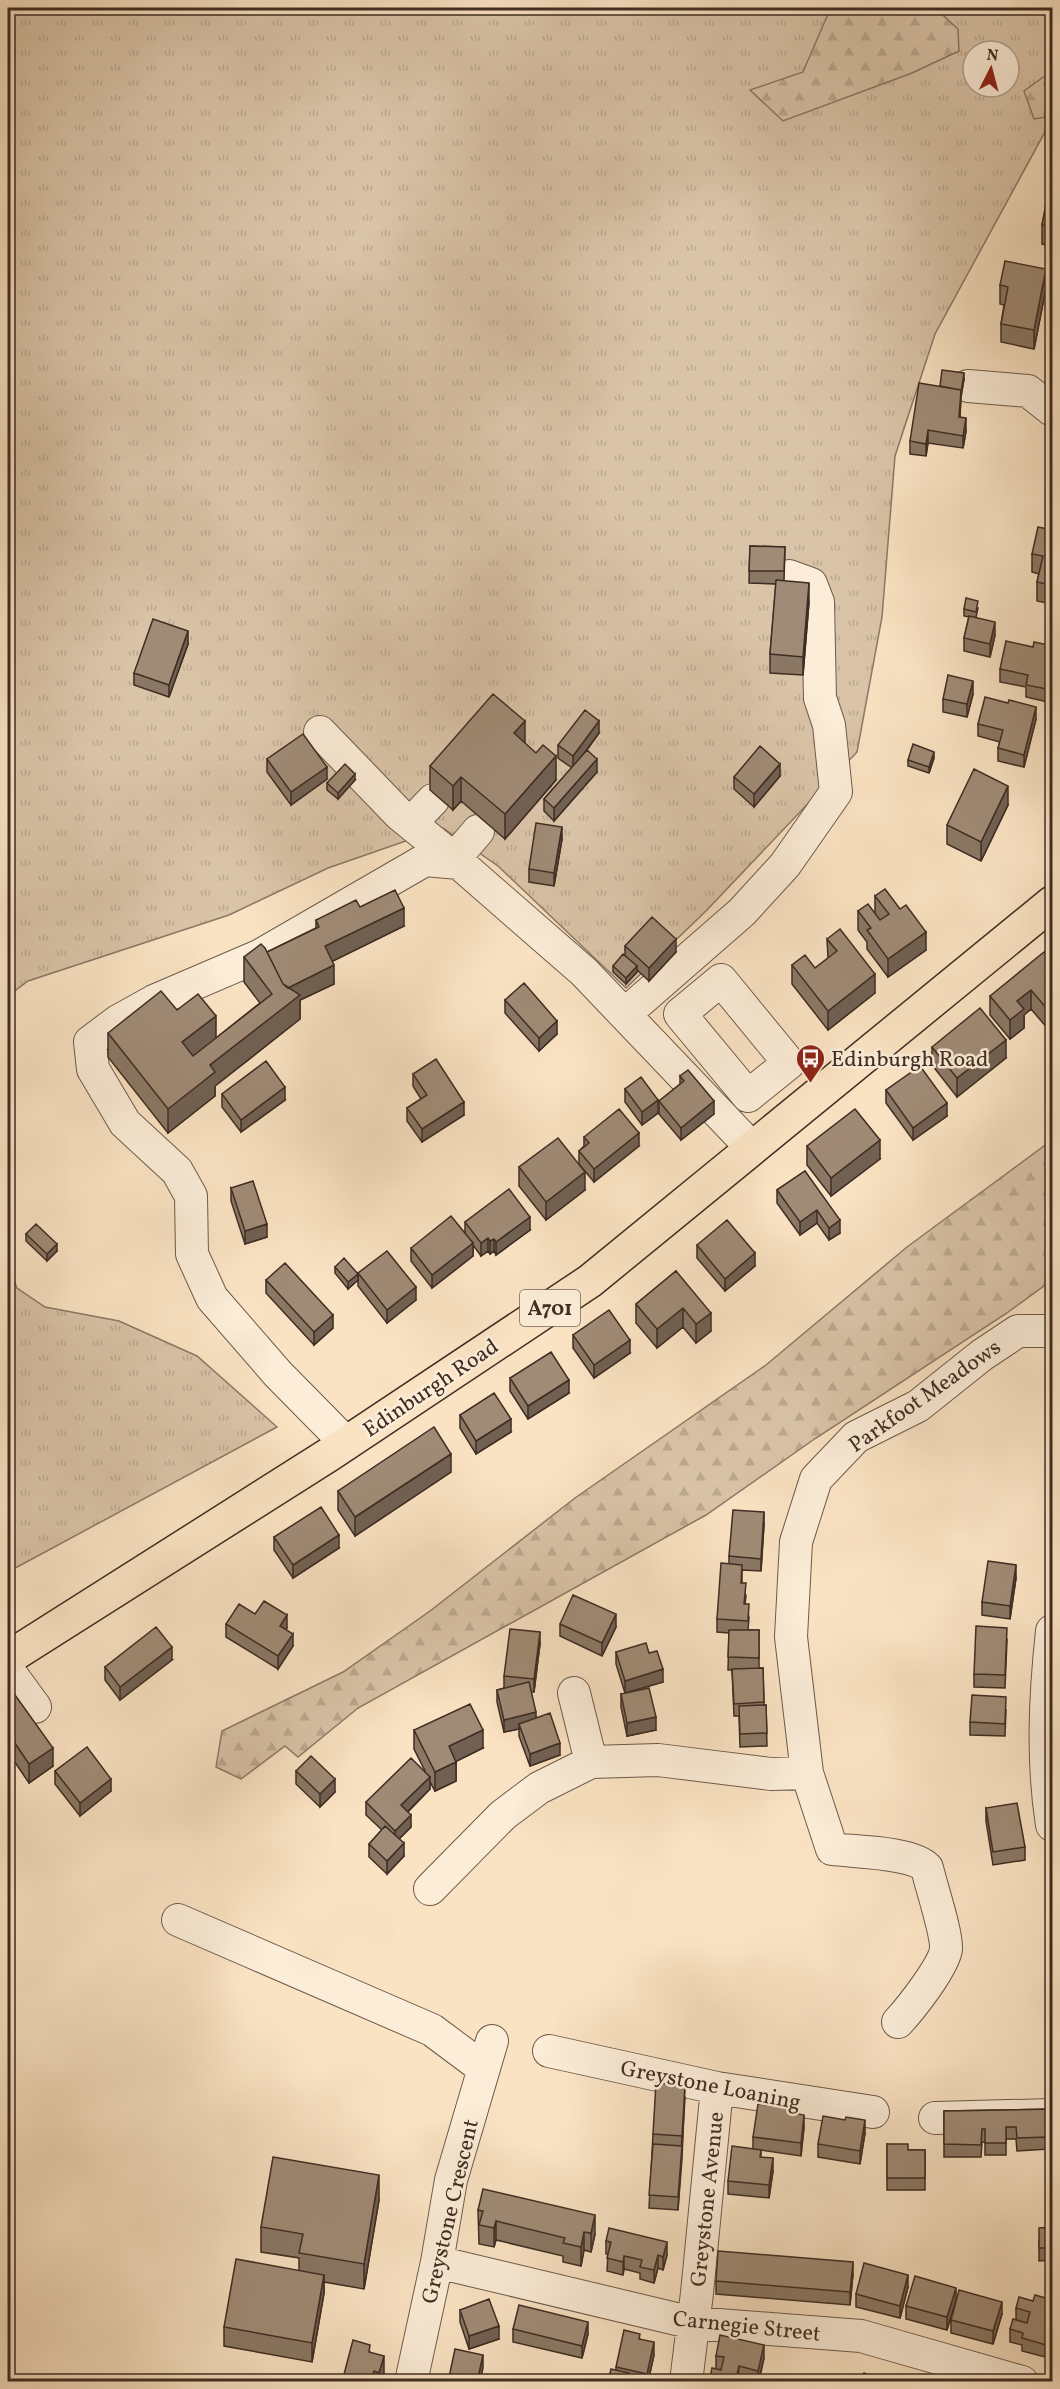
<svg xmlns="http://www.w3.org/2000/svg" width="1060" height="2389" viewBox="0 0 1060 2389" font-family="Vollkorn,serif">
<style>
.grass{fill:url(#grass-tufts);stroke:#8c7866;stroke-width:1.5;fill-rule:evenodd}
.forest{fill:url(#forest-firs);stroke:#8c7866;stroke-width:1.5}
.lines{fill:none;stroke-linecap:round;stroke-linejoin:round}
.minor-casing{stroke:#6e5a4b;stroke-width:34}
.major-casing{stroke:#3f2c23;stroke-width:36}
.minor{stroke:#fcedd8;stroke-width:32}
.major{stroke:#fae3c3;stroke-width:33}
.wall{fill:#8a7865;stroke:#3f2c23;stroke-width:1.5}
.shaded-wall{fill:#706153;stroke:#3f2c23;stroke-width:1.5}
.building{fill:#a08b76;stroke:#3f2c23;stroke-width:1.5}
.labels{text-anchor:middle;stroke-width:5;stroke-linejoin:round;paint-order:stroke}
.shield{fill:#fcedd8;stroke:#786659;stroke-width:1.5}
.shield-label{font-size:21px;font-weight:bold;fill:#3f2c23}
.poi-label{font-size:22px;fill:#3f2c23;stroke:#fcedd8;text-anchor:start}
.street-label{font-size:22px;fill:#3f2c23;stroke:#fcedd8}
</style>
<defs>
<pattern id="grass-tufts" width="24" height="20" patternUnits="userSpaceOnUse" patternTransform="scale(1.5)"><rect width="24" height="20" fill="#dac4a8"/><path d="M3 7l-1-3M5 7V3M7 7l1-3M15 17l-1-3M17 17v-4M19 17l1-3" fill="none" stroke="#bca990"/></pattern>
<pattern id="forest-firs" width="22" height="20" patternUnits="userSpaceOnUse" patternTransform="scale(1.5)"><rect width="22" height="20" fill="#dac4a8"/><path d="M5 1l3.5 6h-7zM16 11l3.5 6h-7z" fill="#bca990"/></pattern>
</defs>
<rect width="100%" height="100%" fill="#fae3c3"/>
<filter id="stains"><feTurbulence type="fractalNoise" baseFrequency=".00333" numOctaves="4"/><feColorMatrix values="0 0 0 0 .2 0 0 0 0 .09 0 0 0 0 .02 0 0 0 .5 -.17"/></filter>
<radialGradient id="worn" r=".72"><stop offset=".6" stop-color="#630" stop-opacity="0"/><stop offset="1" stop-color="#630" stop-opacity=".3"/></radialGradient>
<!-- grass -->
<path class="grass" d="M8,8H1052V119L935,334L895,456L882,617L857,752L706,911L626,988L498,866L443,828L328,868L229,915L28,981L8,996ZM973,51H1009V87H973Z
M8,1266L17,1288L45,1307L119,1321L197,1356L277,1427L8,1572Z"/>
<!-- forest -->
<path class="forest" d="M839,8H935L958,29L959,51L912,73L783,121L750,90L803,72L828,14Z
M1052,71V116L1034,119L1024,91Z
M1052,1140V1280L1007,1313L816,1438L706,1515L358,1708L298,1757L285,1746L241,1779L216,1767L222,1731L343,1672L430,1611L575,1498L766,1365L907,1247Z"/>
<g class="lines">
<defs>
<path id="minor" d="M968,386L1028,391L1052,410
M320,732L399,814L459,863
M411,823L433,800
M454,859L478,831
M721,980L789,1063L748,1096L680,1014Z
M625,1014L742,912L785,865L836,792L829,725L820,698L818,602L811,584L789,576
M346,1443L278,1374L212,1298L192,1254L191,1196L177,1171L125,1123L93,1069L90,1042L118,1021L154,1001L259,956L425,860L459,863L584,972L752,1148
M1052,1631C1045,1696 1042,1761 1052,1825
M8,1670L35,1707
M574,1693L591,1762
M430,1889L503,1815L539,1788L591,1762L658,1760L771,1774L807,1773
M178,1920L432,2030L483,2068
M898,2022C911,2008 944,1966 946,1949C947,1933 931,1886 927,1868C912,1852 855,1852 832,1849L807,1773L791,1637L796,1542L816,1479L856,1437L918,1406L982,1355L1018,1331H1052
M549,2051L717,2088L873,2112
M935,2118L1052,2115
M437,2262L693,2323L861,2336L1022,2382
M411,2382L437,2262L451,2180L492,2041
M686,2382L697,2293L717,2088"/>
<path id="major" d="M8,1658L330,1454L590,1281L1052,903"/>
</defs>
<!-- minor casing -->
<use href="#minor" class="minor-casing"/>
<!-- major casing -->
<use href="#major" class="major-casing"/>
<!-- minor -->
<use href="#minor" class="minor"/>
<!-- major -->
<use href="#major" class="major"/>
</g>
<!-- wall -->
<path class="wall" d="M1053,168V246L1042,244V225Z
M1000,285L1046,288L1034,349L1001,342V324L1004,305L1000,304Z
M1053,370V383L1050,381V375Z
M964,379L961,397L960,417L966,431L963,448L928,443L926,456L910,454V441L940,386Z
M1053,530V620L1047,618V603L1037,601V582L1039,574L1032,572V554Z
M750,546L785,547L784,581L809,602L803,675L770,673V654L776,584L749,583Z
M978,608L976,617L995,635L990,657L964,651V638L969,617L964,616V609Z
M188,644L169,697L134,685V673Z
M1053,646L1052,703L1026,697V687L1000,682V669L1033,647Z
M973,694L967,717L943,712V699Z
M1008,703L1036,719L1024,767L998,761V748L1000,742L978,736V724Z
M599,733L582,757L597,772L554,821L544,811V799L572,768L558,758V745Z
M934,758L929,773L908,766V760Z
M267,759L327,779L291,805L267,772Z
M430,766L556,780L505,839L461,801L453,810L430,790Z
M780,776L754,807L734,789V777Z
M355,780L338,799L327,790V783Z
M1008,805L981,861L947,844V825Z
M562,839L554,886L529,882V869Z
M875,896L926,950L888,977L867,949V942L858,930V911L875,914Z
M360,907L404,926L332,961L334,984L300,1000V1019L215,1086V1096L168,1133L108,1057V1033L177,1010L216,1038L260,1003L244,982V957L267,952L316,928V920Z
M827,939L875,993L828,1030L792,984V965L815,968L828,958Z
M625,946L676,952L649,981L637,970V972L626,984L613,972V966L625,955Z
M1053,962V1025L1048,1029L1031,1009L1024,1015V1028L1010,1039L990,1015V996Z
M505,1000L557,1034L539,1051L505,1013Z
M932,1047L1006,1058L957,1097L932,1065Z
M413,1074L464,1115L422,1142L407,1121V1108L421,1099L413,1086Z
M680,1076L714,1114L681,1140L659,1114V1101L680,1084Z
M625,1089L658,1113L642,1125L625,1102Z
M886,1090L947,1116L913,1140L886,1103Z
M222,1094L285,1100L241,1132L222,1107Z
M584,1137L639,1146L594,1182L579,1164V1151L584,1146Z
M807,1146L880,1159L831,1196L807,1165Z
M519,1167L585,1190L546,1220L519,1186Z
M805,1171L840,1233L829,1240L817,1223L800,1235L777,1203V1190Z
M231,1188L267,1237L245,1244L231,1201Z
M465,1222L530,1230L496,1255L494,1251L490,1254L488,1251L481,1256L473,1245V1256L432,1288L411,1261V1248L465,1233Z
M26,1234L57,1251L47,1261L26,1241Z
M697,1245L755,1266L725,1291L697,1258Z
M335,1267L358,1280L348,1289L335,1273Z
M676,1271L711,1331L696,1343L683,1327L657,1348L636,1323V1304Z
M358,1273L416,1300L387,1323L358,1286Z
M266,1280L333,1328L314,1345L266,1293Z
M573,1335L630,1353L594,1378L573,1348Z
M510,1378L569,1393L528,1419L510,1391Z
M460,1415L511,1432L476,1454L460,1428Z
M451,1472L355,1536L338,1510V1491Z
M764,1524L761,1571L742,1570V1583L746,1596L745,1604L749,1617L748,1630H759V1668H763L764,1705H766L767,1746L740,1747L739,1716H734L732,1670H728L729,1633L717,1632V1619L729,1564V1556Z
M274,1537L339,1548L293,1578L274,1550Z
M1016,1578L1010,1619L982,1615V1602Z
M255,1614L287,1628L286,1630L293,1646L278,1669L226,1637V1624Z
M560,1624L616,1627L602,1656L560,1636Z
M1007,1640L1005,1688L974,1687V1674Z
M540,1644L534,1692H531L536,1718L560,1755L530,1766L519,1736V1729L504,1732L497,1702V1690L504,1688V1676Z
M616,1652L649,1653L663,1682L625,1693L616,1664Z
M172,1660L120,1700L105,1680V1667Z
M8,1689L53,1766L29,1783L8,1752Z
M621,1694L656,1730L627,1736L621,1707Z
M1006,1710L1005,1736L970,1735V1722Z
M414,1730L483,1748L456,1761V1781L435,1791L430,1782V1789L408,1812L411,1827L399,1839L404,1856L387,1874L369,1857V1844L382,1830L366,1815V1802L425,1771L414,1749Z
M55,1771L111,1791L80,1816L55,1784Z
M296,1771L335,1792L320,1807L296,1784Z
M986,1808L1025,1847V1860L993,1865L986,1821Z
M685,2098L678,2210L649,2208L653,2134Z
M1053,2109V2270H1050V2260L1039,2261V2241L1049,2227L1050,2194L1049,2149L1017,2151L1016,2139H1006V2155H985V2142H982L981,2157H944V2111Z
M788,2112L804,2127L801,2156L761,2150V2157L773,2171L769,2198L728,2194V2181L753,2149V2137Z
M865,2133L860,2164L818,2157V2144Z
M887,2144L908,2150H925V2190H887Z
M379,2200L364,2289L324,2282V2293L312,2362L224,2346V2327L299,2270V2258L261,2252V2227Z
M478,2210L595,2234L591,2252L584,2250L581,2266L563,2262V2256L496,2240L494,2247L479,2244Z
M606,2241L667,2255L663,2270L658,2268L654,2283L640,2279V2273L624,2269L623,2275L607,2271L608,2254H606Z
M853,2274L850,2305L716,2294V2281Z
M908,2287L900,2318L856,2307V2294Z
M956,2300L947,2330L906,2319V2306Z
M1053,2300V2359L1022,2351V2345L1010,2342V2329L1016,2320V2308L1033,2301Z
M460,2310L499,2339L469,2349L460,2322Z
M1002,2314L993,2344L951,2333V2320Z
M513,2329L588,2334L582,2358L513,2342Z
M640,2339L654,2355L648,2382H608L616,2370V2367Z
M370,2352L384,2374L382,2382H342Z
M716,2356L764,2358L759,2382H749L739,2379L738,2382H709L716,2368Z"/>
<!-- shaded-wall -->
<path class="shaded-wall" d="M1046,269V288L1034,349V330Z
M964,373V379L961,397L959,429V417L961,395Z
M966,418V431L963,448V436Z
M928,430V443L926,456V444Z
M809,583V602L803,675V657Z
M995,622V635L990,657V644Z
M188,631V644L169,697V685Z
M973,681V694L967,717V704Z
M1036,707V719L1024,767V755Z
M525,721V746L514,733Z
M599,721V733L573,768V756Z
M934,752V758L929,773V767Z
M556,756V780L505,839V814Z
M597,759V772L554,821V808Z
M780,764V776L754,807V794Z
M327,767V779L291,805V792Z
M355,774V780L338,799V793Z
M461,777V801L453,810V786Z
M1008,786V805L981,861V842Z
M562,827V839L554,886V873Z
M404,908V926L325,965V946Z
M926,932V950L888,977V959Z
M676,939V952L649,981V968Z
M334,965V984L300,1000V1019L215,1086V1096L168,1133V1109L283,990Z
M637,966V972L626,984V978Z
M875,974V993L828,1030V1011Z
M1031,990V1009L1024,1015V1028L1010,1039V1020L1017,1001Z
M1053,1006V1025L1048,1029V1010Z
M216,1016V1040L182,1066V1042Z
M557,1021V1034L539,1051V1038Z
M1006,1040V1058L957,1097V1078Z
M285,1087V1100L241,1132V1120Z
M658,1100V1113L642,1125V1112Z
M714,1101V1114L681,1140V1128Z
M464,1102V1115L422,1142V1129Z
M947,1103V1116L913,1140V1128Z
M639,1133V1146L594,1182V1169Z
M880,1140V1159L831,1196V1178Z
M585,1172V1190L546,1220V1202Z
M817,1210V1223L800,1235V1222Z
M530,1217V1230L496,1255V1242Z
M840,1220V1233L829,1240V1228Z
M267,1224V1237L245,1244V1231Z
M488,1238V1251L481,1256V1243Z
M494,1239V1251L490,1254V1241Z
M473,1243V1256L432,1288V1275Z
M57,1244V1251L47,1261V1254Z
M755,1253V1266L725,1291V1279Z
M358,1274V1280L348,1289V1282Z
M416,1287V1300L387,1323V1310Z
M683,1308V1327L657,1348V1329Z
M711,1313V1331L696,1343V1324Z
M333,1315V1328L314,1345V1332Z
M630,1340V1353L594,1378V1365Z
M569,1380V1393L528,1419V1406Z
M511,1419V1432L476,1454V1441Z
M451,1454V1472L355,1536V1517Z
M764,1512V1524L761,1571V1559Z
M339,1535V1548L293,1578V1565Z
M1016,1565V1578L1010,1619V1606Z
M616,1614V1627L602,1656V1643Z
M287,1615V1628L280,1639V1626Z
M540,1632V1644L534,1692V1679Z
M293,1634V1646L278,1669V1656Z
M172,1647V1660L120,1700V1687Z
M663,1669V1682L625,1693V1681Z
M536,1712V1725L519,1724V1729L504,1732V1720Z
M656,1717V1730L627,1736V1723Z
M483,1730V1748L449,1765V1746Z
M560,1743V1755L530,1766V1754Z
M53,1748V1766L29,1783V1764Z
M456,1762V1781L435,1791V1772Z
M430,1777V1789L401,1818V1805Z
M111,1779V1791L80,1816V1803Z
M335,1779V1792L320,1807V1794Z
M411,1815V1827L395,1843V1831Z
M404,1843V1856L387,1874V1861Z
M685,2085L682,2159L678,2210L682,2136Z
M804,2115V2127L801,2156V2143Z
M865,2120V2133L860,2164V2151Z
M773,2158V2171L769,2198V2185Z
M379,2175V2200L364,2289V2264Z
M595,2215V2234L591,2252V2233Z
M496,2221V2240L494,2247V2228Z
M584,2232V2250L581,2266V2247Z
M667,2242V2255L663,2270V2257Z
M658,2255V2268L654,2283V2270Z
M624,2256V2269L623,2275V2262Z
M853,2262V2274L850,2305V2292Z
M324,2275V2293L312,2362V2343Z
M908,2275V2287L900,2318V2306Z
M956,2288V2300L947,2330V2317Z
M1002,2302V2314L993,2344V2331Z
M588,2322V2334L582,2358V2346Z
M499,2326V2339L469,2349V2336Z
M654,2342V2355L648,2382H647V2374Z
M764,2345V2358L758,2382V2371Z
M483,2355V2368L480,2382H477Z
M384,2356V2374L382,2382H379V2373Z
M739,2366L738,2382H735Z"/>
<!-- building -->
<path class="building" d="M1053,168V227L1042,225Z
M1005,261L1046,269L1034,330L1001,324L1008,287L1000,285Z
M942,370L964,373L961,392V390L940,386Z
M919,383L961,390L959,417L966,418L963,436L928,430L926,444L910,441Z
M1038,527L1053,530V601L1047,600L1051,585L1037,582L1043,556L1032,554Z
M750,546L785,547L784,571H749Z
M776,580L809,583L803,657L770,654Z
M966,598L978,601L976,612L964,609Z
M969,616L995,622L990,644L964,638Z
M153,619L188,631L169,685L134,673Z
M1006,641L1033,647L1034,642L1053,646L1052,690L1026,685L1028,675L1000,669Z
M948,675L973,681L967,704L943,699Z
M493,694L525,721L514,733L536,753L543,745L556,756L505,814L461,777L453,786L430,766Z
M985,697L1008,703L1009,700L1036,707L1024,755L998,748L1003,730L978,724Z
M585,710L599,721L573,756L558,745Z
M303,734L327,767L291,792L267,759Z
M913,744L934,752L929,767L908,760Z
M760,746L780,764L754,794L734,777Z
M587,750L597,759L554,808L544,799Z
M345,764L355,774L338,793L327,783Z
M974,769L1008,786L981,842L947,825Z
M536,823L562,827L554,873L529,869Z
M885,889L900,909L906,905L926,932L888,959L867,930L871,928L858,911L868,904L880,920L889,914L875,896Z
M395,890L404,908L325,946L334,965L288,988L283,984L267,952L319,927L316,920L356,900L360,907Z
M652,917L676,939L649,968L625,946Z
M840,929L875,974L828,1011L792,965L805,955L815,968L837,951L827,939Z
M261,944L265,948L283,984L300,995L210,1065L215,1072L168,1109L108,1033L161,991L177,1010L198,994L216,1016L182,1042L193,1056L272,994L244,957Z
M1044,952L1053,962V1006L1048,1010L1031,990L1017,1001L1024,1009L1010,1020L990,996Z
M623,954L637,966L626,978L613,966Z
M524,983L557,1021L539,1038L505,1000Z
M980,1008L1006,1040L957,1078L932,1047Z
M436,1059L464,1102L422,1129L407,1108L427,1095L413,1074Z
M266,1061L285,1087L241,1120L222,1094Z
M920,1066L947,1103L913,1128L886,1090Z
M688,1070L714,1101L681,1128L659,1101L684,1081L680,1076Z
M641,1077L658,1100L642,1112L625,1089Z
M619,1109L639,1133L594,1169L579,1151L589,1143L584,1137Z
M855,1109L880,1140L831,1178L807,1146Z
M558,1138L585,1172L546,1202L519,1167Z
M805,1171L840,1220L829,1228L817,1210L800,1222L777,1190Z
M253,1181L267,1224L245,1231L231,1188Z
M509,1189L530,1217L496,1242L494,1239L490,1241L488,1238L481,1243L465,1222Z
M451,1216L473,1243L432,1275L411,1248Z
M727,1220L755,1253L725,1279L697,1245Z
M36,1224L57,1244L47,1254L26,1234Z
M387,1251L416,1287L387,1310L358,1273Z
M344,1258L358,1274L348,1282L335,1267Z
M285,1263L333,1315L314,1332L266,1280Z
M676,1271L711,1313L696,1324L683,1308L657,1329L636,1304Z
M609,1310L630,1340L594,1365L573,1335Z
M551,1352L569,1380L528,1406L510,1378Z
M494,1393L511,1419L476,1441L460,1415Z
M434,1427L451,1454L355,1517L338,1491Z
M321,1507L339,1535L293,1565L274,1537Z
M733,1510L764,1512L761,1559L729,1556Z
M988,1561L1016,1565L1010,1606L982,1602Z
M721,1563L742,1565L741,1583H746L744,1604H749L748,1621L717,1619Z
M573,1595L616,1614L602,1643L560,1624Z
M264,1601L287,1615L280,1626L293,1634L278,1656L226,1624L239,1604L255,1614Z
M976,1626L1007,1628L1005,1675L974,1674Z
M156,1627L172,1647L120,1687L105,1667Z
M510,1629L540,1632L534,1679L504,1676Z
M729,1630H759V1658L728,1657Z
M646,1643L649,1653L657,1651L663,1669L625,1681L616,1652Z
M763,1668L764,1702L734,1704L732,1669Z
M529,1682L536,1712L504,1720L497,1690Z
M10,1688L53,1748L29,1764L8,1733V1689Z
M649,1688L656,1717L627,1723L621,1694Z
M972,1695L1006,1697L1005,1724L970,1722Z
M470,1704L483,1730L449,1746L456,1762L435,1772L414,1730Z
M766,1705L767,1733L740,1734L739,1706Z
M550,1713L560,1743L530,1754L519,1724Z
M87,1747L111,1779L80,1803L55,1771Z
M311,1756L335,1779L320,1794L296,1771Z
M411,1758L430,1777L401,1805L411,1815L395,1831L366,1802Z
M1017,1803L1025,1847L993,1852L986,1808Z
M385,1826L404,1843L387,1861L369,1844Z
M656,2083L685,2085L682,2136L653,2134Z
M758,2104L788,2108V2112L804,2115L801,2143L753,2137Z
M1053,2109V2183H1050L1049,2137L1017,2138L1016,2127H1006V2143H985V2129H982L981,2145L944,2144V2111Z
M823,2116L845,2120L846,2117L865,2120L860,2151L818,2144Z
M653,2144L682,2146L678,2197L649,2195Z
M887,2144H908V2150H925V2178H887Z
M732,2146L761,2150L760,2157L773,2158L769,2185L728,2181Z
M273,2157L379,2175L364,2264L299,2253L303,2234L261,2227Z
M1050,2187H1053V2219H1049Z
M483,2189L595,2215L591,2233L584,2232L581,2247L563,2243L565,2238L496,2221L494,2228L479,2225L483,2211L478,2210Z
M1053,2227V2257H1050V2248H1039V2228Z
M609,2228L667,2242L663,2257L658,2255L654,2270L640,2267L642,2260L624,2256L623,2262L607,2258L611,2242L606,2241Z
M718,2251L853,2262L850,2292L716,2281Z
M236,2259L324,2275L312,2343L224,2327Z
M864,2263L908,2275L900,2306L856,2294Z
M915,2276L956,2288L947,2317L906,2306Z
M959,2290L1002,2302L993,2331L951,2320Z
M1035,2295L1053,2300V2347L1022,2338L1023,2333L1010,2329L1013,2319L1027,2323L1030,2312L1016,2308L1019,2297L1033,2301Z
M489,2299L499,2326L469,2336L460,2310Z
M519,2305L588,2322L582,2346L513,2329Z
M624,2330L640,2334L639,2339L654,2342L647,2374L616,2367Z
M720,2335L764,2345L758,2371L739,2366L735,2382H709L712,2368L721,2370L724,2357L716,2356Z
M353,2340L370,2345L369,2352L384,2356L379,2373L374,2371L371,2382H342Z
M455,2349L483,2355L477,2382H448Z
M611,2369L629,2373L627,2381L632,2382H608Z
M864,2373L888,2382H861Z"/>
<!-- icons -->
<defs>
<symbol id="bus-pin" viewBox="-11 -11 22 30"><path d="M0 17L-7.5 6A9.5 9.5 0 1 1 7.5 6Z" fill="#8f2418" stroke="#fcedd8"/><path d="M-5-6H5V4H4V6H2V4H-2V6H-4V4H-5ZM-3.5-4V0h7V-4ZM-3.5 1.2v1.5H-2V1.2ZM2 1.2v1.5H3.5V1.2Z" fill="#fff"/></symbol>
</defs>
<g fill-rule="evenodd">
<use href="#bus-pin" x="794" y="1042" width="33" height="45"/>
</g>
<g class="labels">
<!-- shield labels -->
<rect class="shield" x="520" y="1290" width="60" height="36" rx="4.5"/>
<g class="shield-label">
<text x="550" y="1315">A701</text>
</g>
<!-- poi labels -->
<g class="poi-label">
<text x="831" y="1066">Edinburgh Road</text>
</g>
<!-- street labels -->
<g class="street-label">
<text transform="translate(430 1387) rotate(-34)" y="8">Edinburgh Road</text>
<text transform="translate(924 1395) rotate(-35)" y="8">Parkfoot Meadows</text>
<text transform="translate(711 2084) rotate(11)" y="8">Greystone Loaning</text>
<text transform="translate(706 2199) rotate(-84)" y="8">Greystone Avenue</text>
<text transform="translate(449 2211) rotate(-77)" y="8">Greystone Crescent</text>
<text transform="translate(747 2325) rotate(6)" y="8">Carnegie Street</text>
</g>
</g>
<!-- margin -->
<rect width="1060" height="2389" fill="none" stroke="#fae3c3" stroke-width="30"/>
<rect x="9" y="9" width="1042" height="2371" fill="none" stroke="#3f2c23" stroke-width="3"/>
<rect x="15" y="15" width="1030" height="2359" fill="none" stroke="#3f2c23" stroke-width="1.5"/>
<!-- north arrow -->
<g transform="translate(991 69) rotate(6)"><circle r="28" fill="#fcedd8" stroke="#b0a090" stroke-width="1.5"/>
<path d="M0-4.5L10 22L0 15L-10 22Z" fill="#8f2418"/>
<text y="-9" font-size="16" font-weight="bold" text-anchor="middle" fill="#3f2c23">N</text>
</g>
<rect width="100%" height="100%" filter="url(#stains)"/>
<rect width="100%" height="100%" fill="url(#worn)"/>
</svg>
